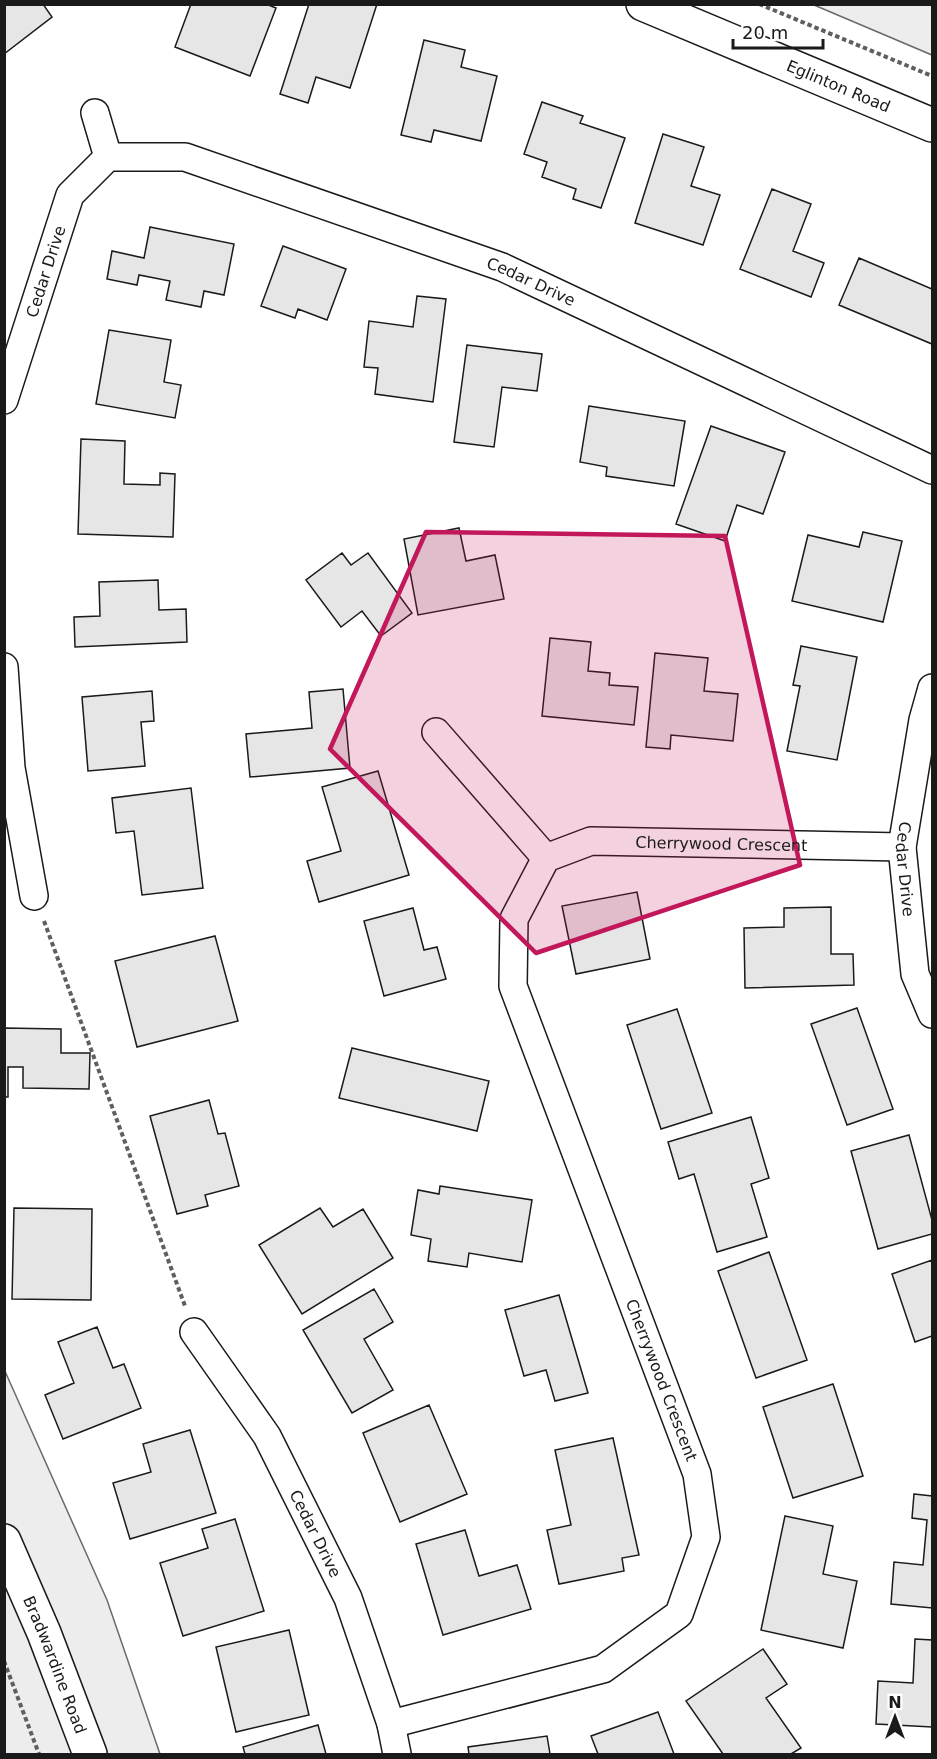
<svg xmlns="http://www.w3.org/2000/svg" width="937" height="1759" viewBox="0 0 937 1759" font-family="'DejaVu Sans',sans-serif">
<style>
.green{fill:#ededed;stroke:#6a6a6a;stroke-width:1.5}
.building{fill:#e6e6e6;stroke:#1a1a1a;stroke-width:1.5}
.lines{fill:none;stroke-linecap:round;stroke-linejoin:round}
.street-casing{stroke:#1a1a1a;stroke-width:30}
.secondary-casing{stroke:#1a1a1a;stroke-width:36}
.path{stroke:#5f5f5f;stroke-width:4;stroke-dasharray:4.5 3;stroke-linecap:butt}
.street{stroke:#fff;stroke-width:27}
.secondary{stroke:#fff;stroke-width:33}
.marked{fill:#c2185b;fill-opacity:0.2;stroke:#c2185b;stroke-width:4.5;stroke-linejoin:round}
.labels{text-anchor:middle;stroke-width:4.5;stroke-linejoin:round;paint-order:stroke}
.street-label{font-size:16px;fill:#1a1a1a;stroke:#fff}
</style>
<rect width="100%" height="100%" fill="#fff"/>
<!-- green -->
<path class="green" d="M814,5H932V55Z
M4,1369L107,1600L160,1754H5Z"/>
<!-- building -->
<path class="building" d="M4,4H43L52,17L4,54Z
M191,4H266L276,8L250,76L175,47Z
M309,4H377L350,88L316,77L308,103L280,94Z
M424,40L465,50L461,67L497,76L481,141L434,130L431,142L401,135Z
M542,102L583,116L580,123L625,138L601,208L573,199L576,189L542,177L547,162L524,154Z
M663,134L704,147L691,186L720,195L703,245L635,223Z
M772,189L811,204L793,251L824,263L811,297L740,269Z
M150,227L234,244L224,295L204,291L201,307L166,300L170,281L139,275L137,285L107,279L112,251L144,258Z
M283,246L346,269L327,320L298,309L295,318L261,306Z
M859,258L932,289V344L839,305Z
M417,296L446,299L433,402L375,394L378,368L364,367L369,321L413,327Z
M109,330L171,340L164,382L181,385L175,418L96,404Z
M467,345L542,354L537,391L502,387L494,447L454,442Z
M589,406L685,421L674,486L606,476L607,467L580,462Z
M711,426L785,452L763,514L737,505L725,541L676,524Z
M81,439L125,441L124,484L160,485V473L175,474L173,537L78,534Z
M459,528L466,561L495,555L504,599L418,615L404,539Z
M863,532L902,541L883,622L792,601L808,535L859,547Z
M342,553L351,565L368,553L412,613L381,636L362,611L341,627L306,580Z
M158,580L159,610L186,609L187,642L75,647L74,617L100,616L99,582Z
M550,638L591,642L588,671L610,673L609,685L638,687L634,725L542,716Z
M801,646L857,657L837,760L787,751L800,686L793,685Z
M655,653L708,658L704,691L738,694L733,741L671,735L670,749L646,747Z
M343,689L350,768L250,777L246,734L312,728L309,692Z
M152,691L154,721L141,722L145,766L88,771L82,697Z
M378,771L409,875L319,902L307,861L341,851L322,787Z
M191,788L203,888L142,895L134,831L116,833L112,798Z
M637,892L650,959L576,974L562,906Z
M831,907V954H853L854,985L745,988L744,928L784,927V908Z
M413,908L424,950L437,947L446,979L384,996L364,921Z
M215,936L238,1021L137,1047L115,961Z
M857,1008L893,1109L847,1125L811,1024Z
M677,1009L712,1113L661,1129L627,1025Z
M4,1028L61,1029V1053H90L89,1089L23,1088V1067H8V1097H4Z
M352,1048L489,1081L477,1131L339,1098Z
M209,1100L218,1134L225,1133L239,1186L205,1195L208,1206L177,1214L150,1116Z
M751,1117L769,1178L751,1184L767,1237L717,1252L694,1174L679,1179L668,1142Z
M909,1135L932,1220V1234L878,1249L851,1151Z
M440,1186L532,1200L522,1262L469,1253L467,1267L428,1261L431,1239L411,1235L418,1190L439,1194Z
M14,1208L92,1209L91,1300L12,1299Z
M320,1208L333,1227L363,1209L393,1258L302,1314L259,1245Z
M769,1252L807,1360L756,1378L718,1271Z
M932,1260V1336L915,1342L892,1274Z
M374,1289L393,1322L364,1339L393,1390L352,1413L303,1330Z
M559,1295L588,1393L555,1401L546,1370L524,1376L505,1310Z
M97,1327L113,1368L124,1364L141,1408L63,1439L45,1395L74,1383L58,1342Z
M833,1384L863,1476L793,1498L763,1407Z
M429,1405L467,1494L400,1522L363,1433Z
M190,1430L216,1513L130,1539L113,1483L151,1472L143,1444Z
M613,1438L639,1555L622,1558L624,1571L559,1584L547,1530L571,1525L555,1450Z
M914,1494L932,1496V1608L891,1604L894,1562L923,1565L927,1520L912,1518Z
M785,1516L833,1526L823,1574L857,1581L843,1648L761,1630Z
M235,1519L264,1611L183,1636L160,1563L208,1548L202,1529Z
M465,1530L479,1576L517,1565L531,1609L443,1635L416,1544Z
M289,1630L309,1715L236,1732L216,1647Z
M915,1639L932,1640V1727L876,1724L878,1681L913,1683Z
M763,1649L787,1684L766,1698L801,1748L791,1754H723L686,1701Z
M658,1712L674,1754H598L591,1736Z
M318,1725L326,1754H245L243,1747Z
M547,1736L550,1754H469L468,1747Z"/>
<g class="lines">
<defs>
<g id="street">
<path d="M95,113L108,157"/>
<path id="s1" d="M4,400L70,195L108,157H185L502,267L932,470"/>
<path d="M4,667L11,768L34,896"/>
<path id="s2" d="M932,688L923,720L902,847L915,974L932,1014"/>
<path d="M436,732L546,858"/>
<path id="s3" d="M194,1332L267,1436L348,1598L391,1724L397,1754"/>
<path id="s4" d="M391,1724L603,1669L679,1614L706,1537L697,1474L513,986L514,919L546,858L591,841L902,847"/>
</g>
<g id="secondary">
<path id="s5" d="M643,4L932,125"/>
<path id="s6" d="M4,1541L44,1633L90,1754"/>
</g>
</defs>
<!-- street casing -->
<use href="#street" class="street-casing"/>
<!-- secondary casing -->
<use href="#secondary" class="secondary-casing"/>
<!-- path -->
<path class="path" d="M759,4L932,76
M44,921L185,1306
M4,1661L39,1754"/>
<!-- street -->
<use href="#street" class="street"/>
<!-- secondary -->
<use href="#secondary" class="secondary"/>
</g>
<!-- marked area -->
<path class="marked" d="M426,532L725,536L800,865L536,953L330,749Z"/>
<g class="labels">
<!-- street labels -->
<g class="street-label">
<text dy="6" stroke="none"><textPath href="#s5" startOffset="212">Eglinton Road</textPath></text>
<text dy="6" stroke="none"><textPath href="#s1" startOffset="135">Cedar Drive</textPath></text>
<text dy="6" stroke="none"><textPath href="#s1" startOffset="714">Cedar Drive</textPath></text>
<text dy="6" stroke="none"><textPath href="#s4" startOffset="1294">Cherrywood Crescent</textPath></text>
<text dy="6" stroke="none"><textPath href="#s2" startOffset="184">Cedar Drive</textPath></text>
<text transform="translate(662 1380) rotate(69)" y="6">Cherrywood Crescent</text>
<text dy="6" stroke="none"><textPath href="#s3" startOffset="236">Cedar Drive</textPath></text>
<text dy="6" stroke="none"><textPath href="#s6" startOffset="134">Bradwardine Road</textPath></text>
</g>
</g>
<!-- border -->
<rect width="937" height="1759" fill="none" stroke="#1a1a1a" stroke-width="12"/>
<!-- north arrow -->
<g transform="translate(895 1717)" stroke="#ffffff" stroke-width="4.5" paint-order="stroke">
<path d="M0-4.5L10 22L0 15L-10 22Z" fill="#1a1a1a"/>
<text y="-9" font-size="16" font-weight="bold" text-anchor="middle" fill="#1a1a1a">N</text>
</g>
<!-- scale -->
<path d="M733 39v9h90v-9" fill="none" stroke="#1a1a1a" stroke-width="3"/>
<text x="742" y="39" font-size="18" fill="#1a1a1a" stroke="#ffffff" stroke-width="4.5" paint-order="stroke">20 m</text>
</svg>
